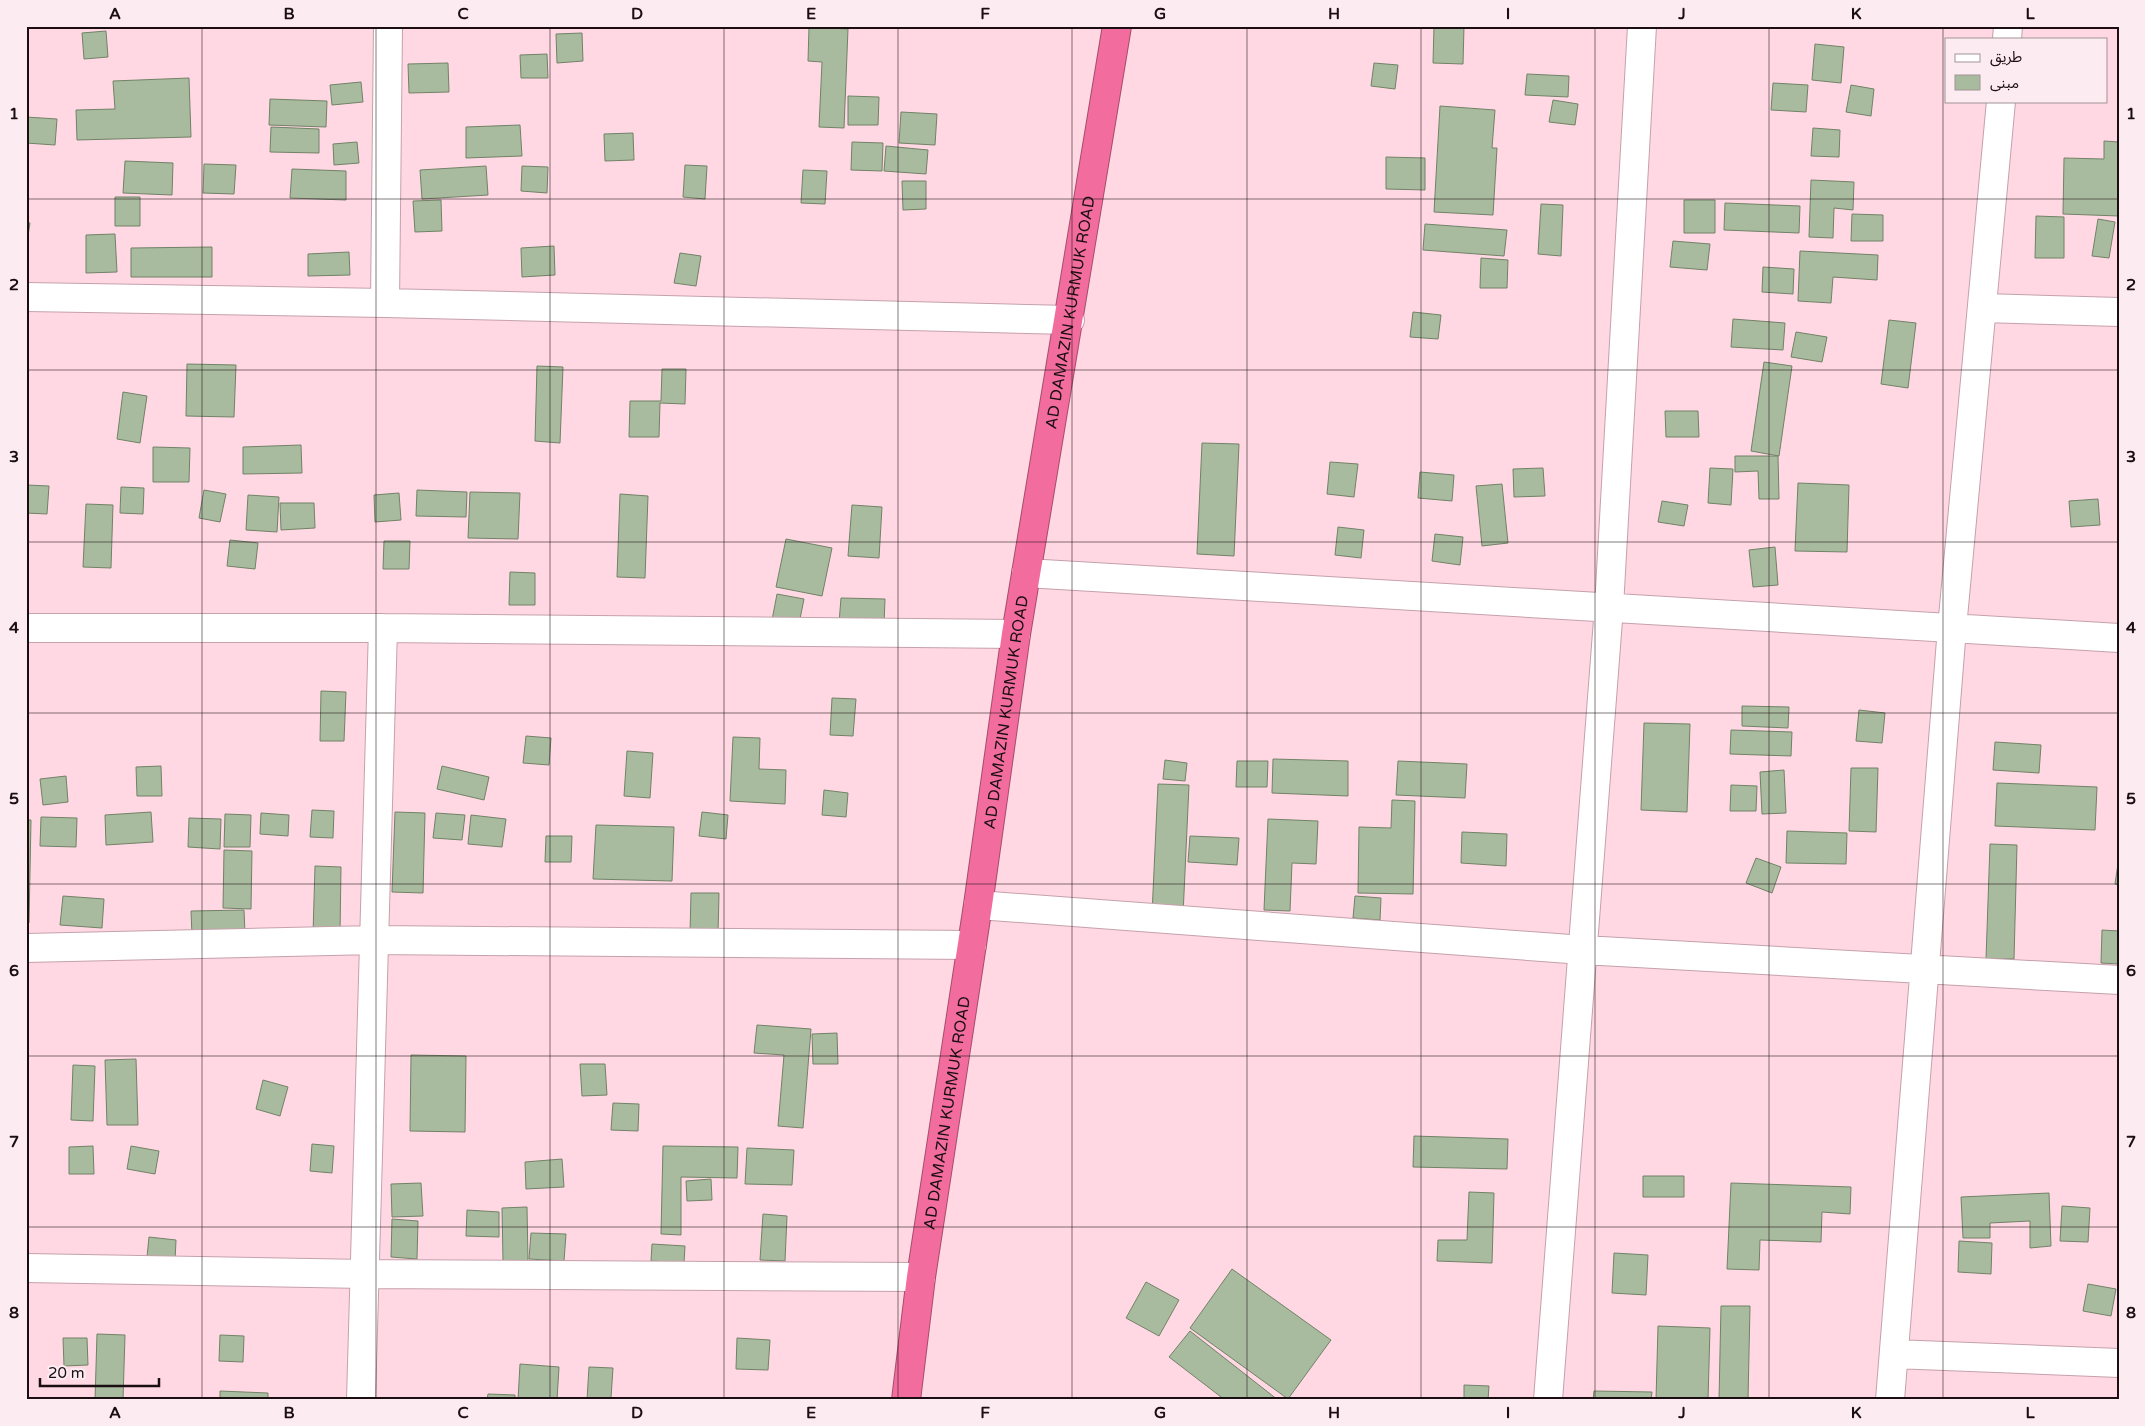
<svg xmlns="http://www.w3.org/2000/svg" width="2145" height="1426" viewBox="0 0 2145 1426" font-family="'Varela Round','Noto Sans Arabic',sans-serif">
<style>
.building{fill:#a9bb9e;stroke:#718267}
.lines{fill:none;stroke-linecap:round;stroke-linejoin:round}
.street-casing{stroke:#c5a1ab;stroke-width:30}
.highway-casing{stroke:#a64c6c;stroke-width:30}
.street{stroke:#fff;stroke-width:28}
.highway{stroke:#f26d9d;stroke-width:28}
.grid{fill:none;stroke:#1a0e12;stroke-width:1;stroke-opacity:0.55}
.labels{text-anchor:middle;stroke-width:5;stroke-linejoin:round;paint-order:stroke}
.street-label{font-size:16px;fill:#1a0e12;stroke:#fcecf1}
.neatline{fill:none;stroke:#1a0e12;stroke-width:2}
.grid-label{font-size:16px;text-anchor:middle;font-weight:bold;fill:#1a0e12}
</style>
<rect width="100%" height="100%" fill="#ffd8e3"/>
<!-- building -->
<path class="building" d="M1434,26H1464L1463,64L1433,63Z
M809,27L848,29L844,128L819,127L822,62L808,61Z
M106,31L108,57L84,59L82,33Z
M582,33L583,61L557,63L556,34Z
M1815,44L1844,47L1841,83L1812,80Z
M547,54L548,78H521L520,55Z
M448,63L449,92L409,93L408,64Z
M1374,63L1398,65L1395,89L1371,86Z
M1527,74L1569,76L1568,97L1525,95Z
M189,78L191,137L77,140L76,110L115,109L113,81Z
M361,82L363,102L332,105L330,85Z
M1773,83L1808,85L1806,112L1771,110Z
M1851,85L1874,89L1871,116L1846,112Z
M848,96L879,97L878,125H848Z
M270,99L327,101L326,127L269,125Z
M1553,100L1578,104L1575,125L1549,122Z
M1440,106L1495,110L1492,148H1497L1493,215L1434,212Z
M901,112L937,114L935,145L899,143Z
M26,117L57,119L55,145L26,143Z
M520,125L522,156L466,158V127Z
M271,127L319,129V153L270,152Z
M1813,128L1840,130L1839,157L1811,156Z
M633,133L634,160L605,161L604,134Z
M2104,141L2119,142V216L2063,214L2064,158L2104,159Z
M357,142L359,163L334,165L333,144Z
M852,142L883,143L882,171L851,170Z
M886,146L928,150L926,174L884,171Z
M1386,157L1425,158V190L1386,189Z
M125,161L173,163L172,195L123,193Z
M204,164L236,165L234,194L203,193Z
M685,165L707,166L705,199L683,197Z
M486,166L488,195L422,199L420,170Z
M522,166L548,167L547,193L521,191Z
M292,169L346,171V200L290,198Z
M803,170L827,171L825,204L801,203Z
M1811,180L1854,182L1853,210L1834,208L1833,238L1809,237Z
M902,181H926V209L903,210Z
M115,197H140V226H115Z
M441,200L442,231L415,232L413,201Z
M1684,200H1715V233H1684Z
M1725,203L1800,206L1799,233L1724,230Z
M1541,204L1563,205L1561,256L1538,254Z
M1852,214L1883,215V241H1851Z
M2036,216L2064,217V258H2035Z
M2098,219L2115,222L2109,258L2092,256Z
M26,222L30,223L26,248Z
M1425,224L1507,230L1504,256L1423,250Z
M115,234L117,272L86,273V235Z
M1673,241L1710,244L1707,270L1670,267Z
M554,246L555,275L522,277L521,248Z
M212,247V277H131V248Z
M1800,251L1878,255L1877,280L1833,277L1831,303L1798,301Z
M349,252L350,275L308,276V254Z
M680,253L701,256L696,286L674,283Z
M1481,258L1508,260L1507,288H1480Z
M1763,267L1794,269L1793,294L1762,292Z
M1413,312L1441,315L1438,339L1410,337Z
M1733,319L1785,323L1783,350L1731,347Z
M1889,320L1916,323L1908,388L1881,384Z
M1796,332L1827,337L1822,362L1791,357Z
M1764,362L1792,366L1779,456L1751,451Z
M187,364L236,365L234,417L186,416Z
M537,366L563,367L560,443L535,441Z
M662,369H686L685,404L660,403L659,437H629L630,401H661Z
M123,392L147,396L140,443L117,439Z
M1665,411H1698L1699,437H1666Z
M1202,443L1239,444L1234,556L1197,554Z
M301,445L302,473L243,474V447Z
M153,447L190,448L189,482H153Z
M1735,456H1778L1779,499H1759L1758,471L1735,472Z
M1330,462L1358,464L1354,497L1327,494Z
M1543,468L1545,496L1514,497L1513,469Z
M1710,468L1733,469L1731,505L1708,503Z
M1420,472L1454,475L1452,501L1418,498Z
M1798,483L1849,485L1847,552L1795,551Z
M1502,484L1508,543L1482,546L1476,486Z
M26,485L49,486L47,514L26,513Z
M121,487L144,488L143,514L120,513Z
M204,490L226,494L220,522L199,518Z
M417,490L467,492L466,517L416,516Z
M470,492L520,493L518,539L468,538Z
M399,493L401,520L375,522L374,495Z
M620,494L648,496L645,578L617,577Z
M248,495L279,497L277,532L246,530Z
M2098,499L2100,525L2071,527L2069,501Z
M1662,501L1688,505L1684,526L1658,522Z
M280,503H314L315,528L281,530Z
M86,504L113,505L111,568L83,567Z
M852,505L882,507L879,558L848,556Z
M1338,527L1364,530L1361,558L1335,555Z
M1435,534L1463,537L1460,565L1432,561Z
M786,539L832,548L822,596L776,587Z
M230,540L258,543L255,569L227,566Z
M384,541H410L409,569H383Z
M1775,547L1778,585L1753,587L1749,550Z
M510,572L535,573V605H509Z
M777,594L804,599L799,624L772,620Z
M841,598L885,599L884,624L839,623Z
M321,691L346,692L344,741H320Z
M832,698L856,699L853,736L830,735Z
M1742,706L1789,707L1788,728L1742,726Z
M1859,710L1885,713L1882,743L1856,741Z
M1644,723L1690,724L1687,812L1641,810Z
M1731,730L1792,732L1791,756L1730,754Z
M526,736L551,738L549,765L523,763Z
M733,737L760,738L759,769L786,770L785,804L730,801Z
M1995,742L2041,745L2039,773L1993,770Z
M627,751L653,753L650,798L624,796Z
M1273,759L1348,761V796L1272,793Z
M1165,760L1187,763L1185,781L1163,779Z
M1237,761H1268L1267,787H1236Z
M1398,761L1467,764L1465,798L1396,795Z
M161,766L162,796H137L136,767Z
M442,766L489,777L484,800L437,789Z
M1851,768H1878L1876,832L1849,831Z
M1784,770L1786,813L1762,814L1760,772Z
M66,776L68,802L43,805L40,779Z
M1997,783L2097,787L2095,830L1995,826Z
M1158,784L1189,785L1183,915L1152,914Z
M1731,785L1757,786L1756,811H1730Z
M824,790L848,793L846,817L822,815Z
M1392,800L1415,801L1413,894L1358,893L1359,827L1391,828Z
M312,810L334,811L333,838L310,837Z
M151,812L153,842L106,845L105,815Z
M395,812L425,813L423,893L392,892Z
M702,812L728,815L726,839L699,836Z
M261,813L289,815L288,836L260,834Z
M436,813L465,815L462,840L433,838Z
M225,814L251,815L250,847H224Z
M471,815L506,819L502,847L468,844Z
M41,817L77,818L76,847L40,846Z
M189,818L221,819L220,849L188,847Z
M1268,819L1318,821L1316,864L1292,863L1290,911L1264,910Z
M26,820H31L29,923H26Z
M596,825L674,827L672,881L593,879Z
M1787,831L1847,833L1846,864L1786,863Z
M1462,832L1507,834L1506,866L1461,863Z
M546,836H572L571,862H545Z
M1190,836L1239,838L1237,865L1188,862Z
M1990,844L2017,845L2014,959H1986Z
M224,850L252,851L251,909L223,908Z
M2119,857V885L2115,884Z
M1756,858L1781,867L1772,893L1746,883Z
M315,866L341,867L340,934H313Z
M691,893H719L718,934H690Z
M63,896L104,899L102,928L60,925Z
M1355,896L1381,898L1380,920L1353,918Z
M244,910L245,934L192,936L191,911Z
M2102,930L2119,931V964L2101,963Z
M757,1025L811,1029L803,1128L778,1126L784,1055L754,1053Z
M837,1033L838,1064H813L812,1034Z
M411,1055L466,1056L465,1132L410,1131Z
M136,1059L138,1125H107L105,1060Z
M580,1064H605L607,1095L582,1096Z
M73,1065L95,1066L93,1121L71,1120Z
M263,1080L288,1087L280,1116L256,1109Z
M613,1103L639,1104L638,1131L611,1130Z
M1414,1136L1508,1139L1507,1169L1413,1167Z
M312,1144L334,1146L332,1173L310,1171Z
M93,1146L94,1174H69V1147Z
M131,1146L159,1151L155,1174L127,1169Z
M663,1146L738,1147L737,1178L681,1177V1235L661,1234Z
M747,1148L794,1150L792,1185L745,1184Z
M562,1159L564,1187L526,1189L525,1162Z
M1643,1176H1684V1197H1643Z
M711,1179L712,1200L687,1201L686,1181Z
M421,1183L423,1216L392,1217L391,1184Z
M1731,1183L1851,1187L1850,1214L1822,1212L1821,1242L1760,1240L1759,1270L1727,1269Z
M1469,1192L1494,1193L1492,1263L1437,1261L1438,1240H1467Z
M2049,1193L2051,1246L2030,1248V1221L1990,1223V1238H1963L1961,1197Z
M2062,1206L2090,1208L2088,1242L2060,1241Z
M527,1207L528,1261H503L502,1208Z
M467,1210L499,1212V1237L466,1236Z
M763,1214L787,1216L785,1261L760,1260Z
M392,1219L418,1221L417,1259L391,1257Z
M531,1233L566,1234L564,1261L529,1259Z
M149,1237L176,1240L175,1261L147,1257Z
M1959,1241L1992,1243L1991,1274L1958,1272Z
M652,1244L685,1246L684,1263L651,1261Z
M1614,1253L1648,1255L1646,1295L1612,1293Z
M1232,1269L1331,1340L1288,1399L1190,1328Z
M1146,1282L1179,1300L1159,1336L1126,1318Z
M2088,1284L2116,1289L2111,1316L2083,1311Z
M1721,1306H1750L1748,1400H1719Z
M1658,1326L1710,1328L1708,1400H1656Z
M1190,1331L1278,1400H1225L1169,1357Z
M97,1334L125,1335L123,1400H95Z
M220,1335L244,1336L243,1362L219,1361Z
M63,1338H87L88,1365L64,1366Z
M737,1338L770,1340L768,1370L736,1369Z
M520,1364L559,1367L557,1400H518Z
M589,1367L613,1368L611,1398L652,1400H587Z
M1464,1385L1489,1386L1488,1400H1464Z
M220,1391L268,1393V1400H220Z
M1594,1391L1652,1392L1651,1400H1593Z
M488,1394L515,1395V1400H487Z"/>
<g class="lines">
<defs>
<path id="street" d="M2007,39L2008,26
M26,297L385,303L1070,320
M385,303L388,26
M1982,308L2119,312
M1026,573L2119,638
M26,628H383L1016,634
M978,905L1583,950L2119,980
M26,948L374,940L972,945
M26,1268L365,1274L921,1277
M1894,1354L2119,1363
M361,1400L383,628
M1548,1400L1609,607L1642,26
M1890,1400L1952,628L2001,101"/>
<g id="highway">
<path id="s1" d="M906,1400L921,1277L978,905L1016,634L1117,26"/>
</g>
</defs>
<!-- street casing -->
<use href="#street" class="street-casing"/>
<!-- highway casing -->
<use href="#highway" class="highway-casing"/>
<!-- street -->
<use href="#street" class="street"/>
<!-- highway -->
<use href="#highway" class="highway"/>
</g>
<!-- grid -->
<path class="grid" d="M202,26V1400M376,26V1400M550,26V1400M724,26V1400M898,26V1400M1072,26V1400M1247,26V1400M1421,26V1400M1595,26V1400M1769,26V1400M1943,26V1400M26,199H2119M26,370H2119M26,542H2119M26,713H2119M26,884H2119M26,1056H2119M26,1227H2119"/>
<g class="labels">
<!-- street labels -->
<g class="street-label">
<text dy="6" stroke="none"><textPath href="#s1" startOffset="1100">AD DAMAZIN KURMUK ROAD</textPath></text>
<text dy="6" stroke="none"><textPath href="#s1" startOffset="695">AD DAMAZIN KURMUK ROAD</textPath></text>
<text dy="6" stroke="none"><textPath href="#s1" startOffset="290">AD DAMAZIN KURMUK ROAD</textPath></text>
</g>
</g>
<!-- border -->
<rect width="2145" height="1426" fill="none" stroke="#fcecf1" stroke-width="55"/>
<!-- legend -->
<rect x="1945" y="38" width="162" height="65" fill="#fcecf1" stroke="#a29398"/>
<rect x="1955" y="54" width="25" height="8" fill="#ffffff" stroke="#a29398"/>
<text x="1990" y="62" font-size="15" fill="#1a0e12">طريق</text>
<rect x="1955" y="75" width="25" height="15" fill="#a9bb9e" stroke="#a29398"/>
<text x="1990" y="88" font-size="15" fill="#1a0e12">مبنى</text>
<!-- scale -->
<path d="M40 1378v8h119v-8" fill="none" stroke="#1a0e12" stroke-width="2.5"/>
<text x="48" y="1378" font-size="15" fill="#1a0e12" stroke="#fcecf1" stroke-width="4" paint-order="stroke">20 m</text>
<rect x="28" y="28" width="2090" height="1370" class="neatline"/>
<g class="grid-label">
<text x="115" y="19">A</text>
<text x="289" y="19">B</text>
<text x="463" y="19">C</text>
<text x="637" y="19">D</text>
<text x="811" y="19">E</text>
<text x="985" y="19">F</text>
<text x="1160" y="19">G</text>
<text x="1334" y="19">H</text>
<text x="1508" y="19">I</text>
<text x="1682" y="19">J</text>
<text x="1856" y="19">K</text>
<text x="2030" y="19">L</text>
<text x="14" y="119">1</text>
<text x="2131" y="119">1</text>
<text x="14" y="290">2</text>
<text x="2131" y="290">2</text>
<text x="14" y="462">3</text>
<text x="2131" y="462">3</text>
<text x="14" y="633">4</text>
<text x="2131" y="633">4</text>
<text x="14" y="804">5</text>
<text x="2131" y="804">5</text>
<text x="14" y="976">6</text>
<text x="2131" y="976">6</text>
<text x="14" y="1147">7</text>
<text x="2131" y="1147">7</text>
<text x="14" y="1318">8</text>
<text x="2131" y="1318">8</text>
<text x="115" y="1418">A</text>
<text x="289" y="1418">B</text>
<text x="463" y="1418">C</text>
<text x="637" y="1418">D</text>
<text x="811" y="1418">E</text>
<text x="985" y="1418">F</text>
<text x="1160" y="1418">G</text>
<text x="1334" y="1418">H</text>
<text x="1508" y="1418">I</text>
<text x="1682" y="1418">J</text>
<text x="1856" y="1418">K</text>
<text x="2030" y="1418">L</text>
</g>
</svg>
